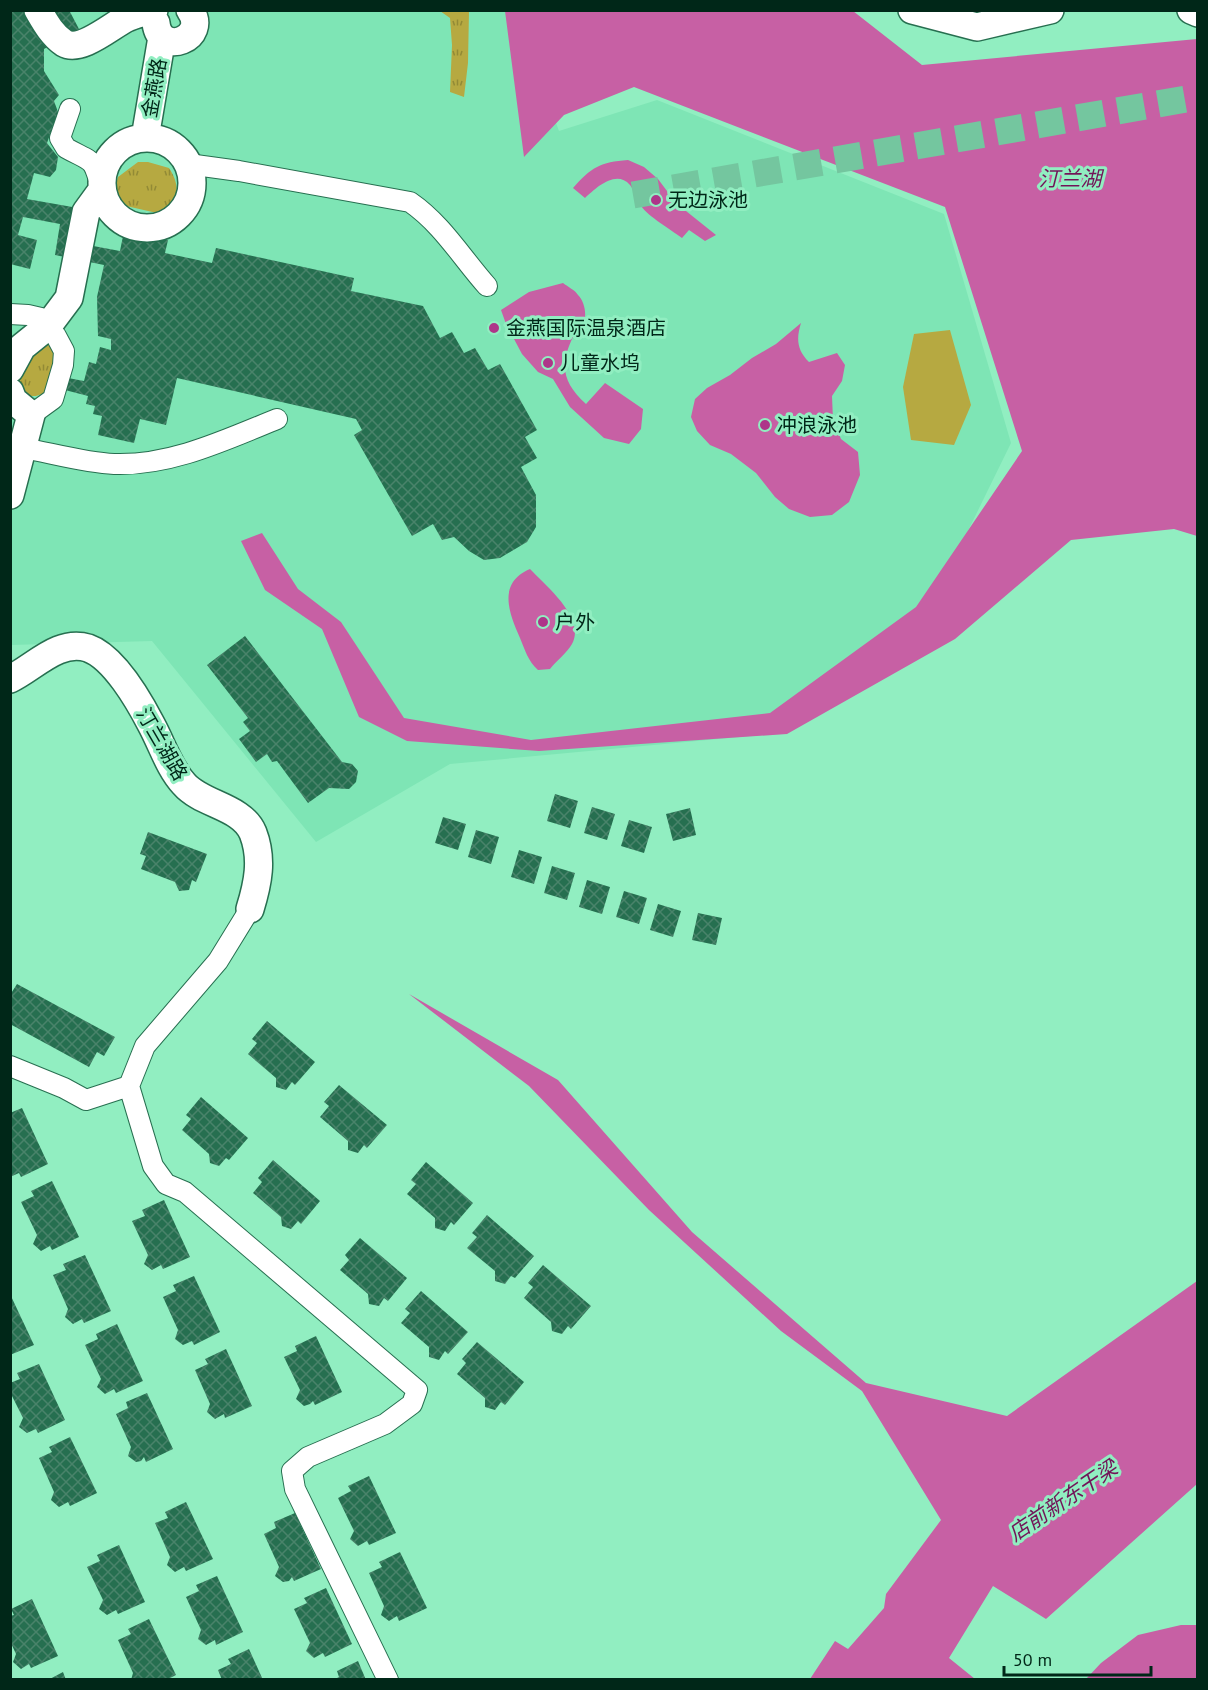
<svg xmlns="http://www.w3.org/2000/svg" width="1208" height="1690" viewBox="0 0 1208 1690" font-family="'PT Sans','Noto Sans SC',sans-serif">
<style>
.built{fill:#7ee5b5}
.grass{fill:url(#grass-tufts)}
.pitch{fill:#b6a941}
.water{fill:#c760a4}
.building{fill:url(#building-cross-hatch)}
.lines{fill:none;stroke-linecap:round;stroke-linejoin:round}
.secondary-tunnel{stroke:#74c69f;stroke-width:27;stroke-dasharray:27 14;stroke-linecap:butt}
.street-casing{stroke:#276f50;stroke-width:22}
.secondary-casing{stroke:#276f50;stroke-width:30}
.street{stroke:#fff;stroke-width:20}
.secondary{stroke:#fff;stroke-width:27}
.poi-dot{fill:#ae3589;stroke:#91eec1;stroke-width:2}
.labels{text-anchor:middle;stroke-width:6;stroke-linejoin:round;paint-order:stroke}
.street-label{font-size:20px;fill:#002718;stroke:#91eec1}
.poi-label{font-size:20px;fill:#002718;stroke:#91eec1;text-anchor:start}
.water-label{font-size:21px;font-style:italic;fill:#721358;stroke:#91eec1}
</style>
<defs>
<pattern id="grass-tufts" width="24" height="20" patternUnits="userSpaceOnUse" patternTransform="scale(1.5)"><rect width="24" height="20" fill="#b6a941"/><path d="M3 7l-1-3M5 7V3M7 7l1-3M15 17l-1-3M17 17v-4M19 17l1-3" fill="none" stroke="#928a35"/></pattern>
<pattern id="building-cross-hatch" width="8" height="8" patternUnits="userSpaceOnUse" patternTransform="scale(1.5)"><rect width="8" height="8" fill="#266f50"/><path d="M0 0l8 8M0 8l8-8" fill="none" stroke="#49836a"/></pattern>
</defs>
<rect width="100%" height="100%" fill="#91eec1"/>
<!-- built -->
<path class="built" d="M10,11H515L559,131L657,100L944,214L1011,443L915,639L772,734L450,764L316,842L152,641L11,645Z"/>
<!-- grass -->
<path class="grass" d="M440,11H469L468,63L464,97L450,92L452,45L450,18Z
M138,162H148L169,168C181,186 177,197 170,216L113,203L114,192L118,177Z
M43,338L53,344L56,354L48,392L36,396H26C10,370 24,356 43,338Z"/>
<!-- pitch -->
<path class="pitch" d="M950,330L971,405L954,445L911,440L903,387L914,334Z"/>
<!-- water -->
<path class="water" d="M505,11H853L922,65L1197,39V536L1174,529L1071,540L955,639L787,734L539,751L407,741L359,717L322,629L265,590L241,541L262,533L298,589L341,622L404,718L531,740L770,713L916,607L1022,451L945,207L634,87L564,115L524,157Z
M628,160L644,167L658,179L676,203L716,235L705,241L689,230L682,238C670,229 649,217 641,206C636,200 635,191 630,185C616,169 596,188 585,198L573,188C592,167 600,162 628,160Z
M563,283C568,287 575,290 578,295C584,301 587,313 584,322C582,327 576,332 573,337C559,366 563,383 586,404L605,383L643,409L641,429L629,444L604,438L570,407L553,379L538,372L522,354L506,324L501,310L529,292Z
M801,323C796,339 797,350 809,362L837,353L845,365L842,381L832,396L833,420L841,439L858,452L860,475L849,502L832,515L810,517L789,509L775,497L756,473L731,454L710,445L697,431L691,417L695,399L707,388L730,375L752,358L776,344Z
M530,569C546,586 586,618 572,644C567,653 556,661 550,669L538,670C528,661 525,650 520,638C509,613 497,583 530,569Z
M409,994L558,1080L692,1232L866,1383L1007,1416L1197,1281V1484L1046,1619L993,1586L949,1658L975,1679H810L835,1641L848,1649L884,1608L886,1594L941,1520L862,1391L781,1331L649,1210L529,1086Z
M1181,1625H1197V1679H1086L1101,1663L1138,1635Z"/>
<!-- building -->
<path class="building" d="M10,10H69L79,29L44,49V71L59,95L54,101L58,112L47,143L58,157L56,170L50,177L34,173L27,199L78,208L72,242L120,251L124,231L132,233L136,214L159,219L155,237L168,240L165,253L212,263L216,248L354,278L351,291L423,306L440,338L452,332L464,353L475,348L488,370L500,364L537,430L525,437L537,458L521,467L536,495V527L527,542L500,558L484,560L469,551L454,537L442,540L433,524L412,536L354,435L362,430L356,419L177,378L166,425L140,419L134,443L98,435L102,416L93,414L95,406L86,404L88,396L65,390L68,378L84,381L89,362L96,364L100,347L111,350V339L98,336L97,297L104,265L55,255L60,224L23,217L18,235L37,240L30,269L10,264Z
M245,636L342,762L352,764L358,771L356,782L349,789L329,788L308,803L277,761L272,762L267,754L256,762L239,739L250,731L243,722L248,718L207,665Z
M555,794L578,801L570,828L547,821Z
M592,807L615,814L607,840L584,833Z
M690,808L696,835L673,841L666,814Z
M443,817L466,824L458,850L435,843Z
M629,820L652,827L644,853L621,846Z
M476,830L499,837L491,864L468,857Z
M148,832L207,854L196,882L192,880L189,890L179,891L175,882L141,869L146,856L140,854Z
M519,850L542,857L534,884L511,877Z
M552,866L575,873L567,900L544,893Z
M587,880L610,887L602,914L579,907Z
M624,891L647,898L639,924L616,917Z
M658,904L681,911L673,937L650,930Z
M698,913L722,918L716,945L692,940Z
M17,984L115,1037L104,1056L97,1052L89,1067L10,1024V995Z
M267,1021L315,1062L295,1085L292,1082L286,1090L276,1087V1078L248,1054L257,1043L252,1039Z
M339,1085L387,1125L367,1148L364,1145L358,1153L348,1150V1141L320,1117L329,1106L324,1102Z
M201,1097L248,1138L229,1160L226,1158L219,1166L210,1163L209,1154L182,1130L191,1119L186,1115Z
M22,1108L48,1164L21,1177L19,1173L10,1177V1113Z
M273,1160L320,1201L301,1224L298,1221L291,1229L282,1226L281,1217L253,1193L262,1182L258,1178Z
M426,1162L473,1203L454,1225L451,1222L445,1231L435,1228V1218L407,1194L416,1184L411,1180Z
M52,1181L79,1237L52,1250L50,1246L41,1251L33,1244L37,1235L21,1202L34,1196L31,1191Z
M164,1200L190,1257L163,1269L161,1265L152,1270L144,1264L148,1255L132,1221L145,1216L142,1210Z
M487,1215L534,1256L515,1278L511,1276L505,1284L495,1281V1271L467,1248L477,1237L472,1233Z
M360,1238L407,1278L388,1301L384,1298L379,1306L369,1304L368,1294L340,1270L349,1260L345,1255Z
M85,1255L111,1311L84,1323L82,1319L73,1324L65,1317L68,1309L53,1275L66,1270L63,1264Z
M543,1265L591,1306L571,1329L568,1326L562,1334L552,1331L551,1322L524,1298L533,1287L528,1283Z
M194,1276L220,1332L194,1345L192,1341L183,1345L175,1339L178,1330L163,1297L176,1291L173,1285Z
M421,1291L468,1332L448,1354L445,1351L439,1360L429,1357V1347L401,1323L410,1313L405,1309Z
M10,1294L34,1345L10,1355Z
M117,1324L143,1381L116,1393L114,1389L105,1394L97,1387L101,1379L85,1345L98,1339L96,1334Z
M316,1336L342,1392L315,1405L313,1401L310,1404L304,1406L296,1399L300,1390L284,1357L297,1351L295,1346Z
M477,1342L524,1382L505,1405L501,1402L495,1410L485,1407V1398L457,1374L466,1363L462,1359Z
M226,1349L252,1406L225,1418L224,1414L215,1419L207,1412L210,1404L195,1370L208,1364L205,1359Z
M39,1364L65,1420L38,1433L36,1429L27,1433L19,1427L23,1418L10,1392V1383L20,1379L17,1373Z
M147,1393L173,1449L146,1462L144,1457L141,1461L136,1462L128,1456L131,1447L116,1414L128,1408L126,1402Z
M70,1437L97,1493L70,1506L68,1502L59,1507L51,1500L54,1492L39,1458L52,1452L49,1447Z
M369,1476L396,1533L369,1545L367,1541L358,1546L350,1539L354,1531L338,1498L351,1491L348,1486Z
M186,1502L213,1559L186,1571L184,1567L175,1572L167,1565L170,1557L155,1523L168,1518L165,1512Z
M295,1513L321,1569L294,1581L292,1577L289,1581L283,1582L275,1576L279,1567L264,1534L276,1528L274,1522Z
M119,1545L145,1602L118,1614L116,1610L107,1615L99,1609L103,1600L87,1567L100,1561L97,1555Z
M400,1552L427,1608L399,1621L397,1616L389,1621L381,1615L384,1606L369,1573L382,1567L379,1562Z
M217,1576L243,1632L216,1645L215,1640L206,1645L198,1639L201,1630L186,1597L199,1591L196,1585Z
M326,1588L352,1644L325,1657L323,1653L314,1658L306,1651L310,1643L294,1609L307,1603L304,1598Z
M32,1599L58,1656L31,1668L29,1664L21,1669L13,1662L16,1654L10,1641V1616L14,1615L11,1609Z
M149,1619L176,1675L166,1680H131L133,1673L118,1640L131,1634L128,1629Z
M249,1649L263,1680H222L218,1670L231,1664L228,1659Z
M358,1661L366,1680H333L339,1677L337,1671Z
M63,1672L66,1680H48Z"/>
<g class="lines">
<!-- secondary-tunnel -->
<path class="secondary-tunnel" d="M633,195L1198,97"/>
<defs>
<path id="street" d="M70,109L60,138L66,148C95,164 92,156 102,190
M188,164L239,171L410,202C442,224 462,258 487,286
M10,314L28,315L41,318L56,336L64,351L63,365L53,399L31,415
M23,448C51,453 86,463 114,464C171,466 225,440 277,419
M250,909L218,961L145,1046L129,1086L153,1166L166,1184L185,1192L417,1390L412,1404L385,1424L308,1457L292,1471L295,1489L388,1680
M10,1066L64,1088L86,1100L129,1086"/>
<path id="secondary" d="M38,10C45,22 52,35 64,43C81,53 112,25 127,18C135,14 145,12 154,10
M912,10L977,27L1050,10
M1191,10L1198,13
M156,23C160,58 210,38 190,10
M145,138L162,37
M102 183a45 45 0 1 1 90 0a45 45 0 1 1-90 0Z
M10,369L22,347L48,326L69,298L86,212L102,190
M10,392L13,400L31,415L10,495
M10,679C35,667 58,639 88,648C114,657 139,701 151,724C162,744 169,768 184,784C202,805 242,806 253,833C263,859 258,883 250,909"/>
</defs>
<!-- street casing -->
<use href="#street" class="street-casing"/>
<!-- secondary casing -->
<use href="#secondary" class="secondary-casing"/>
<!-- street -->
<use href="#street" class="street"/>
<!-- secondary -->
<use href="#secondary" class="secondary"/>
</g>
<!-- markers -->
<g class="poi-dot">
<circle cx="656" cy="200" r="6"/>
<circle cx="494" cy="328" r="6"/>
<circle cx="548" cy="363" r="6"/>
<circle cx="765" cy="425" r="6"/>
<circle cx="543" cy="622" r="6"/>
</g>
<g class="labels">
<!-- street labels -->
<g class="street-label">
<text transform="translate(154 88) rotate(-80)" y="7">金燕路</text>
<text transform="translate(162 744) rotate(60)" y="7">汀兰湖路</text>
</g>
<!-- poi labels -->
<g class="poi-label">
<text x="668" y="207">无边泳池</text>
<text x="506" y="335">金燕国际温泉酒店</text>
<text x="560" y="370">儿童水坞</text>
<text x="777" y="432">冲浪泳池</text>
<text x="555" y="629">户外</text>
</g>
<!-- water labels -->
<g class="water-label">
<text x="1070" y="186">汀兰湖</text>
<text transform="translate(1063 1501) rotate(-34)" y="7">店前新东干梁</text>
</g>
</g>
<!-- border -->
<rect width="1208" height="1690" fill="none" stroke="#002718" stroke-width="24"/>
<!-- scale -->
<path d="M1004 1666v9h147v-9" fill="none" stroke="#002718" stroke-width="3"/>
<text x="1013" y="1666" font-size="18" fill="#002718" stroke="#91eec1" stroke-width="4.5" paint-order="stroke">50 m</text>
</svg>
